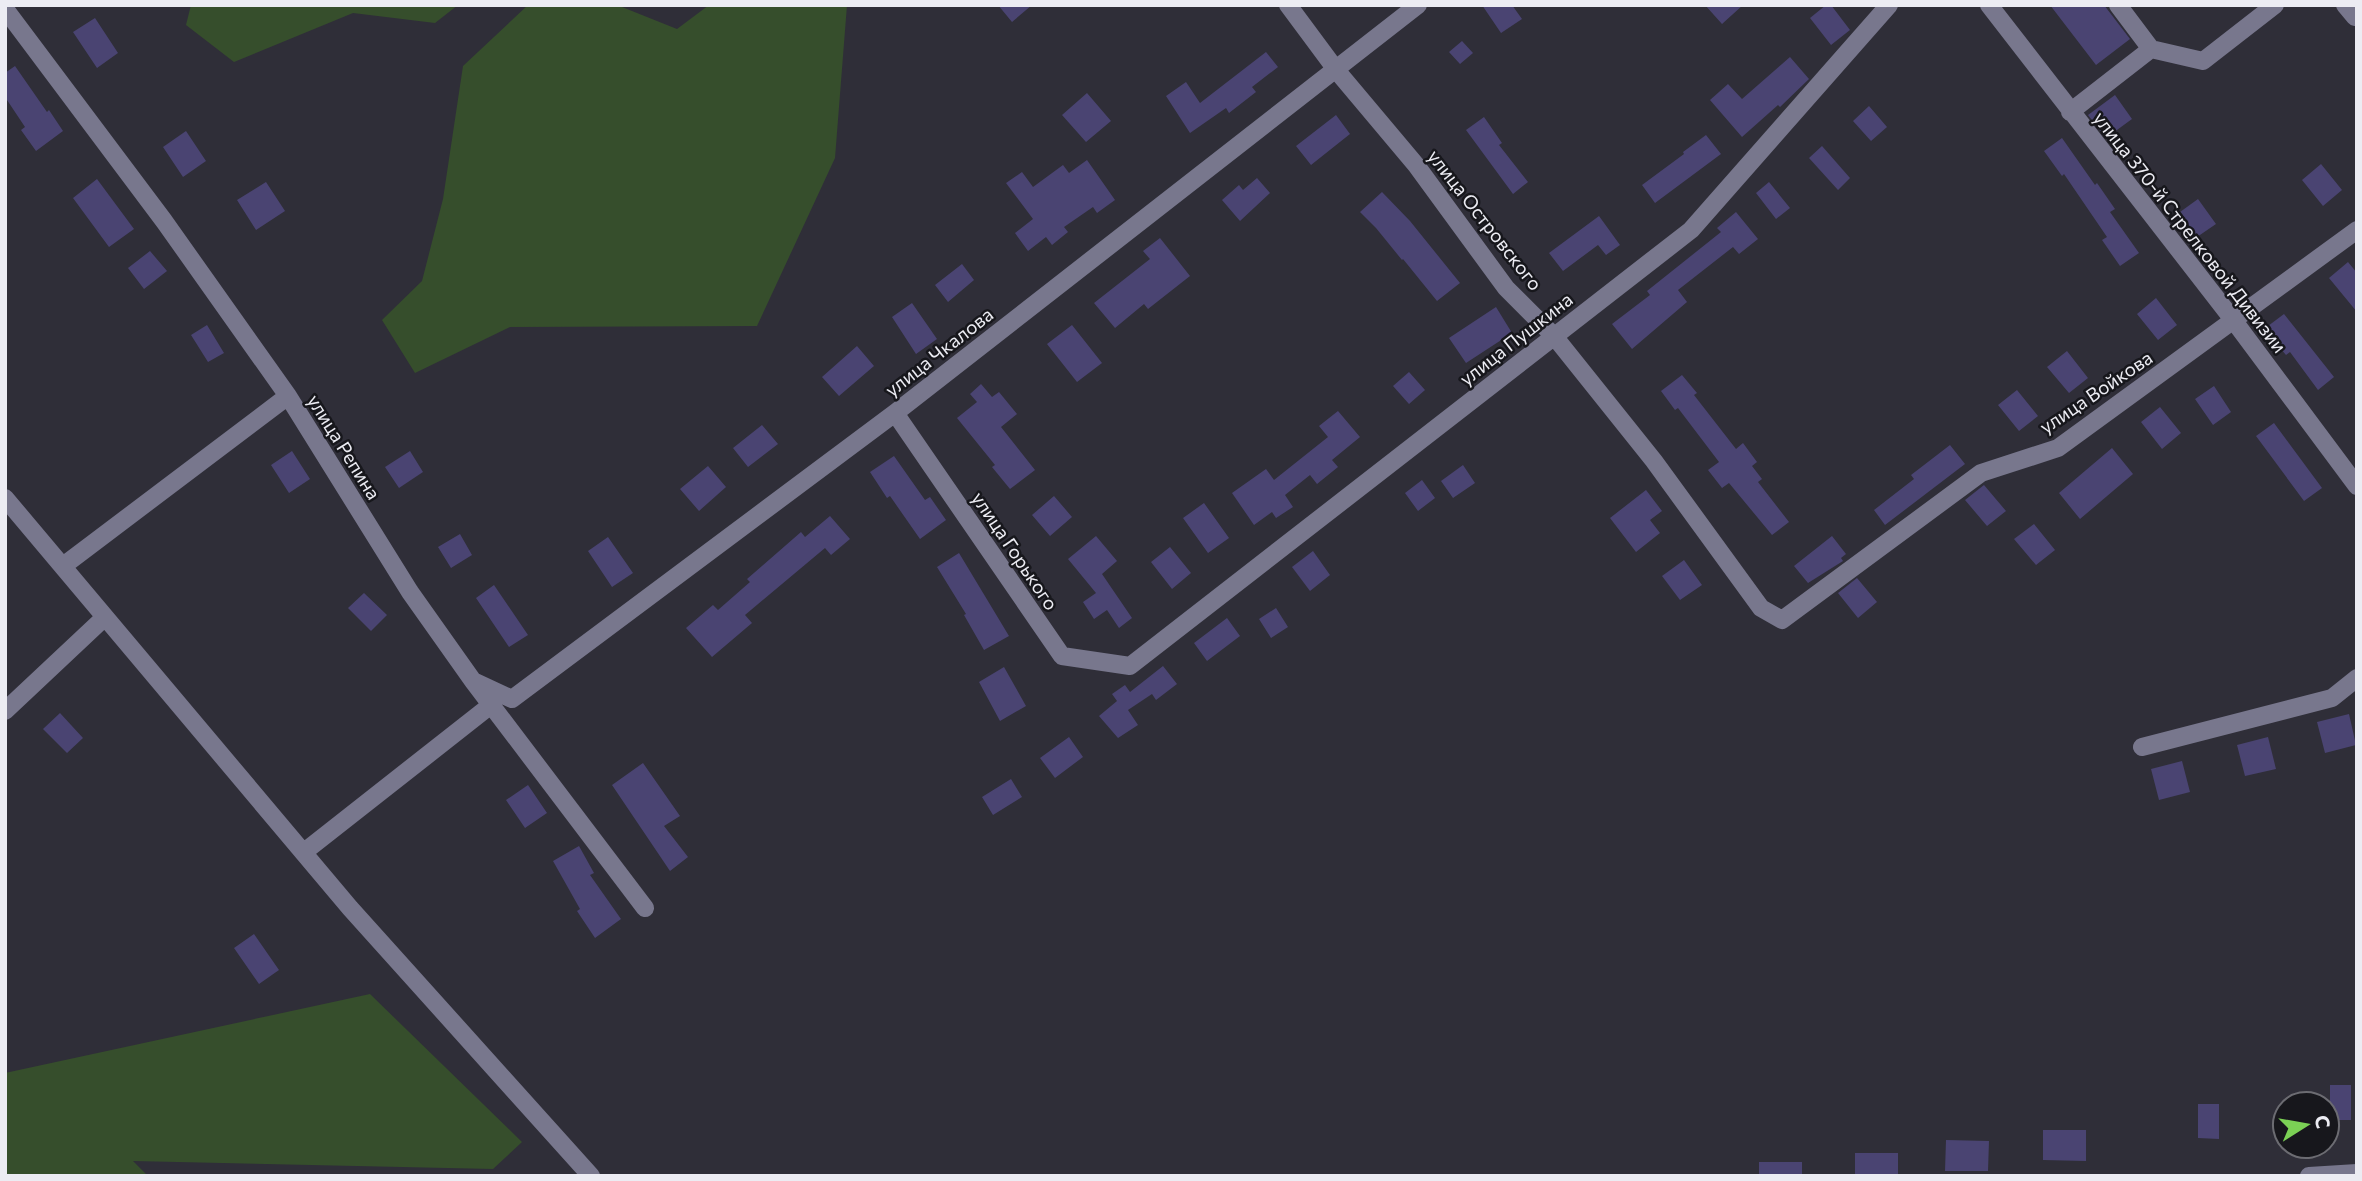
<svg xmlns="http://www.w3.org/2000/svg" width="2362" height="1181" viewBox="0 0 2362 1181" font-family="Commissioner,sans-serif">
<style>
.green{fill:#364e2c}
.building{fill:#4a4472}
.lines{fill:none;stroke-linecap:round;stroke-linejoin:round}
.minor{stroke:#78778d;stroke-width:18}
.labels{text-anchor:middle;stroke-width:5;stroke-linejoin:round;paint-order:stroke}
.street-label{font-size:19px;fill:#ececf3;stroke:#17171c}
</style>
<rect width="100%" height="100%" fill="#2f2e38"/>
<!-- green -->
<path class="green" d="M191,5H458L435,23L353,13L234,62L186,25Z
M528,5H617L677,29L709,5H847L835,158L757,326L510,327L415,373L382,320L422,281L443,199L463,66Z
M370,994L522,1142L493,1169L133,1161L148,1176H5V1073Z"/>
<!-- building -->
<path class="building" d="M998,5H1032L1012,22Z
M1482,5H1512L1522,19L1501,33Z
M1705,5H1743L1722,24Z
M1826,5H1831L1850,30L1831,45L1810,18Z
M2050,5H2104L2130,39L2096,65Z
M95,18L118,53L97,68L73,32Z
M1462,41L1473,53L1460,64L1449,52Z
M1266,52L1278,67L1252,87L1256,92L1229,113L1226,108L1190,133L1166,96L1186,82L1200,103Z
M1790,57L1809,79L1780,107L1778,105L1742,137L1710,100L1728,84L1742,99Z
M15,66L47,112L49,110L63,131L36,151L21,130L25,127L5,97V73Z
M1087,93L1111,121L1086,142L1062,115Z
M2115,95L2132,119L2106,138L2088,115Z
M1869,106L1887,127L1871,141L1853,121Z
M1336,115L1350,134L1311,165L1296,146Z
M1484,117L1502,143L1499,145L1528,182L1513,194L1466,130Z
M186,131L206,161L183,177L163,147Z
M1706,135L1721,154L1655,203L1642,185L1684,154L1683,152Z
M2062,138L2095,185L2097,183L2115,209L2110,212L2139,253L2120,266L2102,240L2107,237L2064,174L2062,176L2044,151Z
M1822,146L1850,178L1838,190L1809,158Z
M1087,160L1115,200L1097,213L1093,207L1064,227L1068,232L1052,245L1046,237L1028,251L1015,233L1033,219L1006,183L1022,172L1033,187L1063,165L1069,173Z
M2321,164L2342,190L2323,206L2302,180Z
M1257,178L1270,193L1240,221L1222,200L1239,185L1243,190Z
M97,179L134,229L109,247L73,198Z
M266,182L285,211L256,230L237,200Z
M1769,182L1790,208L1776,219L1756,193Z
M1382,192L1410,221L1460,283L1437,301L1403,259L1402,260L1376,228L1360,212Z
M2198,199L2216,224L2197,237L2180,212Z
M1736,212L1758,239L1739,254L1733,247L1678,290L1687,302L1632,349L1612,324L1650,295L1647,291L1721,232L1717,228Z
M1599,216L1620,245L1606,255L1598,245L1563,271L1549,253Z
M1160,238L1190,276L1148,309L1144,304L1115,328L1094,303L1150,259L1143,251Z
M150,251L167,271L144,289L128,268Z
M2348,262L2357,273V312L2329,278Z
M962,264L974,280L948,302L935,285Z
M2156,298L2177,325L2158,340L2137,314Z
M912,303L937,339L916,354L892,317Z
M1496,307L1512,333L1466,363L1449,338Z
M2284,314L2334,377L2318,390L2290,352L2286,355L2264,329Z
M207,325L224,353L208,362L191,335Z
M1072,325L1102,363L1077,382L1047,344Z
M857,346L874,366L839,396L822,377Z
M2067,351L2088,378L2069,393L2047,367Z
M1409,372L1425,390L1409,404L1393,386Z
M1682,375L1697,393L1694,395L1736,449L1743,443L1757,462L1752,466L1762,479L1758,482L1789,522L1772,535L1729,483L1722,488L1708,470L1719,462L1678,408L1675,410L1661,391Z
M981,384L992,397L999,392L1017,414L1001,427L1035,470L1010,489L992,467L995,465L957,418L977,402L970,394Z
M2214,386L2231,412L2213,425L2195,399Z
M2017,390L2038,416L2019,431L1998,405Z
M2160,407L2181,433L2162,449L2141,422Z
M1338,411L1360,437L1332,460L1338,467L1317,484L1310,475L1285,495L1293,507L1276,518L1272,512L1254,525L1232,493L1266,469L1274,480L1328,437L1319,426Z
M2274,423L2322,488L2304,501L2256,436Z
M762,425L778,444L748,467L733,448Z
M1950,445L1965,464L1885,525L1874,510L1914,479L1911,475Z
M2112,448L2133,474L2080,519L2059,493Z
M292,451L310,479L289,493L271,465Z
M410,451L423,472L399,488L385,467Z
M894,456L925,500L930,497L946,520L920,539L890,496L887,498L870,472Z
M1463,465L1475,483L1453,498L1441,481Z
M708,466L726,487L699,511L680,489Z
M1422,480L1435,498L1418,511L1405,493Z
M1984,485L2006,511L1987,526L1965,500Z
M1646,490L1662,511L1650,520L1660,533L1636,552L1610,518Z
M1054,496L1072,517L1050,536L1032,515Z
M1204,503L1229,538L1208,553L1183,518Z
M830,516L850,539L831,555L825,548L745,615L752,623L712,657L686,628L713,605L718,610L750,582L747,579L801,532L805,537Z
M2034,524L2055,550L2036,565L2014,539Z
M460,534L472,555L451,568L438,547Z
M1096,536L1117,561L1102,574L1132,618L1119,628L1107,610L1094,619L1083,602L1096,593L1068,559Z
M1832,536L1846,554L1841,558L1843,561L1808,583L1794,566Z
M608,537L633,573L612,587L588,551Z
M1170,547L1191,573L1172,589L1151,562Z
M1313,551L1330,575L1310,591L1292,567Z
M959,553L1009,636L984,650L964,615L966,614L937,567Z
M1684,560L1702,585L1680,600L1662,576Z
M1857,578L1877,602L1858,618L1838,593Z
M494,585L528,635L509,647L476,598Z
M364,593L387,615L371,631L348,608Z
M1276,608L1288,627L1271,638L1259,619Z
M1227,618L1240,636L1207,661L1194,643Z
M1163,666L1177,684L1156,700L1152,694L1128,710L1138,725L1118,738L1099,716L1117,701L1112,694L1125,685L1130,692Z
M1004,667L1026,706L1000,721L979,682Z
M60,713L83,738L67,753L43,729Z
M2349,714L2356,745L2325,753L2317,722Z
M1069,737L1083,757L1055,778L1040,758Z
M2268,737L2276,769L2245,776L2237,745Z
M2182,761L2190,792L2159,800L2151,769Z
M643,763L680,816L664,826L688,857L670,871L612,785Z
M1011,779L1022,797L993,815L982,797Z
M528,785L547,813L525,828L506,800Z
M579,846L594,873L590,875L621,919L595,938L577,911L580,909L553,861Z
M254,934L279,970L259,984L234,948Z
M2330,1085H2351V1120H2330Z
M2198,1104H2219V1139L2198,1138Z
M2043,1130H2086V1161L2043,1160Z
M1946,1140L1989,1141L1988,1171H1945Z
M1855,1153H1898V1176H1855Z
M1759,1162H1802V1176H1759Z"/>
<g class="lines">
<!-- minor -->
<path class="minor" d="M1288,5L1337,71L1416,165L1506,288L1554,336L1654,461L1761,608L1782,620L1981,473L2058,448L2357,230
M1989,5L2234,321L2357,486
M2345,5L2355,17
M5,9L164,221L288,396L410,592L473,681L645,908
M2151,49L2203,61L2275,5
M2070,112L2151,49L2118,5
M895,413L1062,656L1130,666L1691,230L1889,5
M5,498L350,908L591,1176
M63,566L288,396
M473,681L512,699L895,413L1418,5
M5,711L105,617
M2142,747L2332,698L2357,678
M304,852L491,705
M2309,1176L2357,1173"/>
</g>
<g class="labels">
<!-- street labels -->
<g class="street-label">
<text transform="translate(1485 220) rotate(52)" y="7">улица Островского</text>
<text transform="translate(2190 232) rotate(52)" y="7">улица 370-й Стрелковой Дивизии</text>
<text transform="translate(1516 339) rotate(-38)" y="7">улица Пушкина</text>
<text transform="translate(939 352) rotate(-38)" y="7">улица Чкалова</text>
<text transform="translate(2096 392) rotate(-34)" y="7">улица Войкова</text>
<text transform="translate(344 447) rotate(58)" y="7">улица Репина</text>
<text transform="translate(1015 551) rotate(56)" y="7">улица Горького</text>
</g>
</g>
<!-- border -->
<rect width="2362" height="1181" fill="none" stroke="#ececf3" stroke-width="14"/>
<!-- north arrow -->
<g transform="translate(2306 1125) rotate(79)"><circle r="33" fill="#17171c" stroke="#6c6c72" stroke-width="2"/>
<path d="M0-5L12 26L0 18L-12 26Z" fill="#7bd155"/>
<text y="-10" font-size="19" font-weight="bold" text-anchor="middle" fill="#ececf3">С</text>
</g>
</svg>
